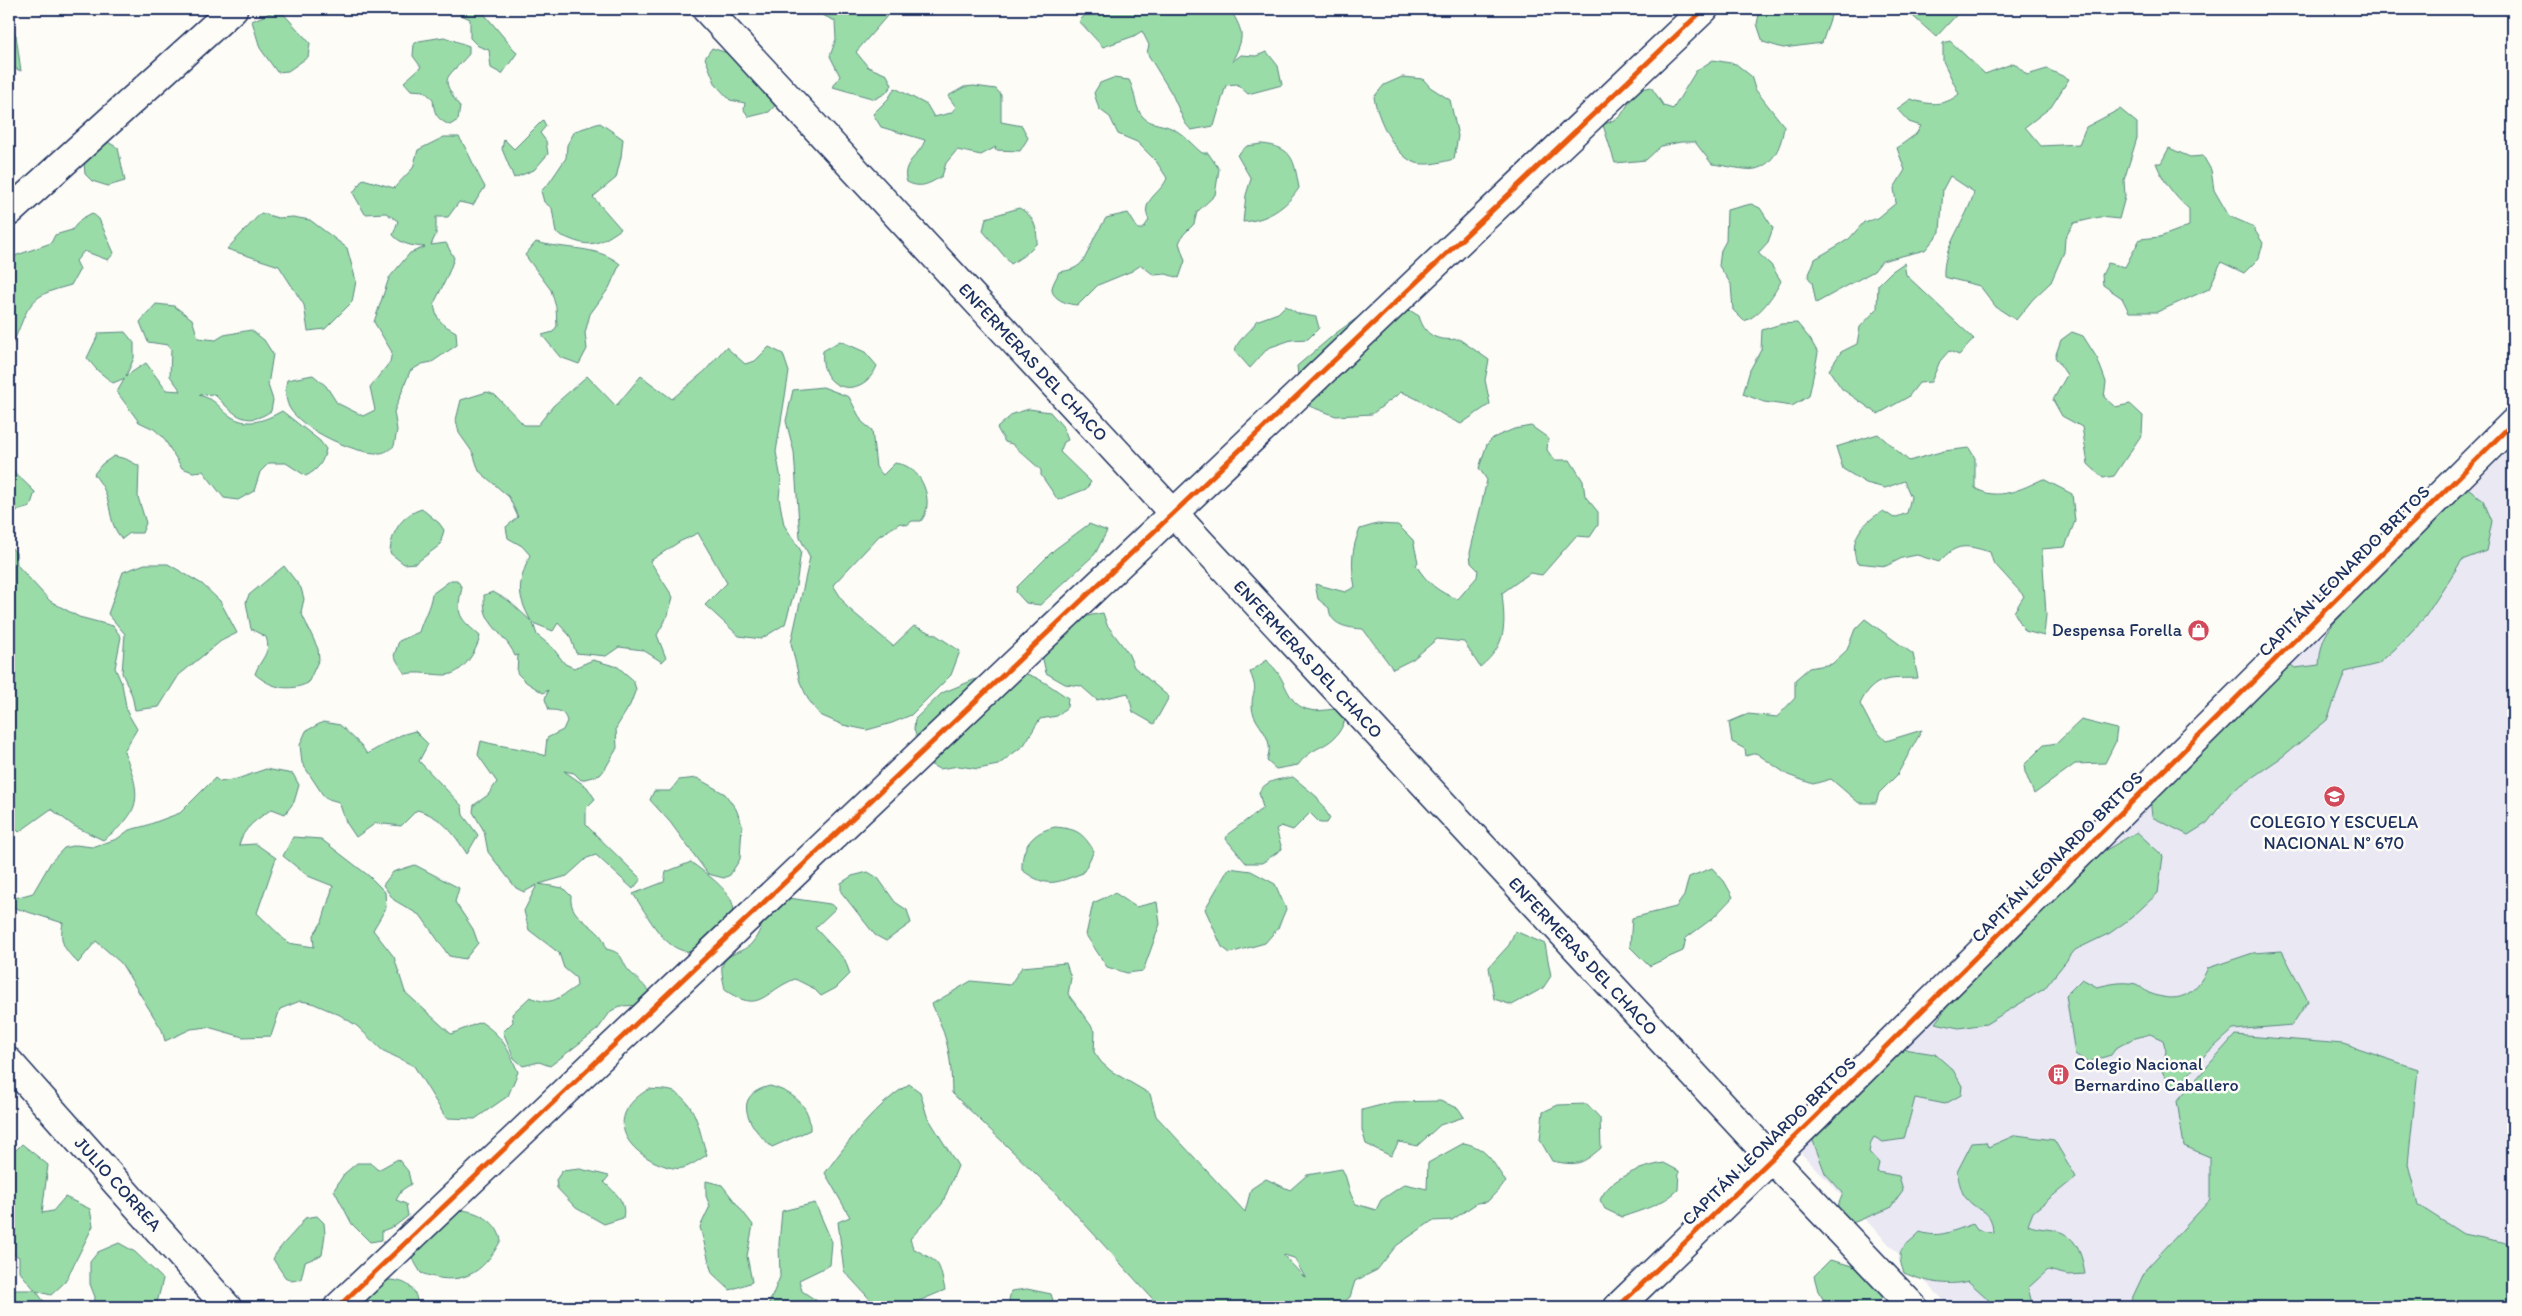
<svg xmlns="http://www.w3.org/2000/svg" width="2522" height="1316" viewBox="0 0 2522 1316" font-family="Itim,sans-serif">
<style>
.built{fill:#e9e8f3}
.green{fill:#9adca7;stroke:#5a8682;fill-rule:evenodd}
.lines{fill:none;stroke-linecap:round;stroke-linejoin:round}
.street-casing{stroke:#1b2f5e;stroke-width:31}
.secondary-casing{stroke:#1b2f5e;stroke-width:31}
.street{stroke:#fdfcf7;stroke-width:28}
.secondary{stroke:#fdfcf7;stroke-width:28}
.cycleway-casing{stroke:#fdfcf7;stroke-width:8}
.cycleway{stroke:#e8590c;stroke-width:5}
.labels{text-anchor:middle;stroke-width:5;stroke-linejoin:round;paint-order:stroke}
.street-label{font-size:18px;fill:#1b2f5e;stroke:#fdfcf7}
.poi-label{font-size:18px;fill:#1b2f5e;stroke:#fdfcf7;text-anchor:end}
</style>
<rect width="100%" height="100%" fill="#fdfcf7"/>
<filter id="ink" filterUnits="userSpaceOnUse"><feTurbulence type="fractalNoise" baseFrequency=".02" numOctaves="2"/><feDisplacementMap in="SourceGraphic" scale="10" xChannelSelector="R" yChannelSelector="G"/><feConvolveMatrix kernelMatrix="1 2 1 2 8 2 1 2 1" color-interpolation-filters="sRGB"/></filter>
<g filter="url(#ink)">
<!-- built -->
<path class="built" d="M2513,446V1307H1950L1797,1149Z"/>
<!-- green -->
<path class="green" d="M279,9L310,43L308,57L288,71L277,72L260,48L252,21Z
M457,9H480L517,53L502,74L491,68L489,50L478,46L470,38V19L459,14Z
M810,9H893L856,52L868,67L887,75L892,85L886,93L875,99L833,87L840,76L830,56L836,39L835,21Z
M1092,9H1230C1245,34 1244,37 1232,62L1241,55L1256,56L1267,52L1278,66L1282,85L1248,94L1237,84L1226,85L1214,126L1191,130L1185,123L1172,94L1147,53L1149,45L1142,31L1134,36L1103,47L1079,21Z
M1760,9H1829L1831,16L1822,43L1783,48L1763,42L1757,24Z
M1905,9H1962L1936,37Z
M9,28L16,35L21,71L9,66Z
M444,37L469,46V54C446,81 438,74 460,107L458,120L450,125C436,119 434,113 433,99L424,91L411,90L404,82L421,67L413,56L414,44L419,41Z
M1950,41L1985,74L2014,63L2027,75L2047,69L2069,79L2051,107L2025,127L2041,146L2079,144L2086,127L2120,109L2137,123V138L2124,180L2125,197L2119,219L2100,217L2074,223L2065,238L2064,252L2051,282L2033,299L2016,320L1996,307L1980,286L1944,277C1942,246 1967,221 1974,192L1950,176L1943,189L1940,232L1925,250L1882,261L1874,271L1816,303L1812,282L1808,277L1815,259L1849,239L1864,222L1878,218L1896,203L1894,188L1905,170L1897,148L1916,134L1921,126L1909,122L1897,109L1911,99C1927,105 1944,107 1959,94L1943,61V43Z
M712,48L743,58L785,95L769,112L749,117L744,110L745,103L730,100L716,85L705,58Z
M1713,60L1736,64L1751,76L1755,89L1784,126C1782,144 1774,165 1755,169C1746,171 1723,165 1712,164L1695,142H1681L1661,146L1646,160L1615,163L1603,125L1620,117L1637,90L1651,87L1664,106L1673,109L1696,71Z
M1402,77L1423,79L1430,87L1450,100L1458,136L1454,159C1442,162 1429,166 1416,163C1395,157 1377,117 1374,97L1384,85Z
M1113,78L1129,80C1135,91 1134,102 1140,113C1147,125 1160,123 1171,128C1182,132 1193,146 1202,153H1208L1219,169L1215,195L1197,212L1194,224L1183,235L1179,243L1185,261L1179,278L1166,274L1154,275L1141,265L1132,271L1098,285L1078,305C1069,305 1051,299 1052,288C1053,283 1057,277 1059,272C1082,269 1083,262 1092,243C1095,234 1102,226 1106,218L1128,213L1138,229H1143L1149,220C1139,200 1162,193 1167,178L1156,161L1137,142L1118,134L1110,117L1099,109L1094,93L1100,83Z
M974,86L996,89L1001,95V122L1022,126L1028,138L1020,151L995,150L996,147L981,155L957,150L946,163L942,176C929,184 921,189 907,182C900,163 920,156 925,140L881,127L873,114L888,99L895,88L927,105L934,117L951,113L956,107L948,96L964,87Z
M543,120L546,126L540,133L546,141L548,154L534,170L514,178L502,149L504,139L514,149Z
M600,123L623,139L621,157L616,178L593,197L621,229C593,249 587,247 556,233L552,208L544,202L541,191L549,183L566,158L567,145L575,131Z
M94,134L118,148L125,181L108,186L92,181L85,174L83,152Z
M444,137H459C470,154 475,170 485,187L473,205L459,202L448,217H436V234L431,245L446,243L454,258C449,274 442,288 434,303C436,320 441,324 456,332L457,345L432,362L422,364L410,371L394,412L397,430L394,446C390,449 385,453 380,453C357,455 300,429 289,407C285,398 285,389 287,380L313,375L326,386L337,403L363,416L375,410L370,387L390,362L392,352L374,322L389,278L410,253L425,247C413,246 402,245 393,235L398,221L386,213L365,214L353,193L363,179L394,188L413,168L418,150Z
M1262,144C1293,147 1294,160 1299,188C1286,208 1267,220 1243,222L1246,195L1251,179L1237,155L1247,146Z
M2169,148L2190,157L2203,156L2211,170L2214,190L2229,216L2252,226L2263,243L2259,258L2244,273L2221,262L2209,289L2157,312H2129L2122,298L2103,285L2102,275L2108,263L2125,267L2140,239L2160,237L2189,226V209C2174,196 2163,181 2156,163H2161Z
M1751,204L1760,208L1773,228L1768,242L1758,253L1771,265L1781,281C1774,295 1760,316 1744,321L1733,310L1731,284L1719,266L1721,250L1726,241L1727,210Z
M1019,208C1034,216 1037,227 1037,243L1026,254L1011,264L983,231L986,218Z
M92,213L99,219L114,253L108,260L84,251L76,261L80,269L71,285C43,293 32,295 21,324C17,333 15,341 9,349V258L51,243L55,235L72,230L81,219Z
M261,213L278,218L293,217L310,220L347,248L356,281L352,302L325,329L308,331L304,305L279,266L227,249Z
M536,242C564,250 597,245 620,264L609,288L590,314L585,333L587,349L579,364L560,357L542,335L553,332L557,326L556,307L551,290L525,255Z
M1904,263L1906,275L1974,339L1959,355L1949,351L1940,361L1931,382L1919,383L1908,397L1878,414L1842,389L1829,370L1841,352L1857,344L1860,327L1877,309L1878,285L1891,272Z
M1396,302L1419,316C1425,337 1438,341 1459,339L1489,360L1485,380L1490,404L1461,424C1440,415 1422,399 1401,392L1372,414L1336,416L1301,403L1297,366L1336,333L1367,311Z
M156,304L174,306L192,319L198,338L216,340L224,335L251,330L264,340L273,354L268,385L273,400L271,411C245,429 233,413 214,394L199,395C219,401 216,406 230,416C248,428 266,420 282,411L320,441L326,449C323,462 319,469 306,476L286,463H269L260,472L254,491L238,500L224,498L203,471L193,472L182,468L163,437L154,429L139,422L117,392L125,378L113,383L97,370L87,358L99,333L125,332L134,343V358L126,376L146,363L166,390L181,391L170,376L171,349L168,345L148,342L140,322Z
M1285,306L1299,314L1316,317L1319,328L1308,339L1291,340L1268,348L1250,368L1235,351C1237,338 1252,333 1256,321L1278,313Z
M1797,323L1810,339L1818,353L1809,396L1792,406L1764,402L1743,394L1750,370L1761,350L1762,330L1781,324Z
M2072,332L2083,336L2097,358L2106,382L2104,397L2115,407L2130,404L2143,416L2142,434L2114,476L2103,478L2088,464L2082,427L2062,416L2053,400L2067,375L2055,357L2061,340Z
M840,341L865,352L877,366C862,401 818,391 823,351Z
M726,347L745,364L755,361L769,347L783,354L789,372L776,452L781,479L779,498L784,525L801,551L796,586L785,624L761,639L739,636L705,605L727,583L698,533L679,542L650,561L673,597L668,615L657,635L666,658L662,662L643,650L619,647L606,656L576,653L570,636L558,623L553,631L533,623L537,635L552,647L565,664L574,668L593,660L618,667L633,680L636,689L630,705L616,728L617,748L605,769L600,775L581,780L574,773L564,771L587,787L595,799L586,808V825L641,879L633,889L596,855L587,858L567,876L539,884L563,888L571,896C568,922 604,925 606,949C626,953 620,962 630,972C638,980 645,985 651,995L646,1005L620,1006L611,1011L598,1029L550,1066L539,1062L523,1066L514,1058L503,1032L513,1022L512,1014L530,997C552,1007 558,998 577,986L576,978L564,968L559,953L529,930L524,911L537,885L524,892L516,888L488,852L484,831L473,812L474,805L488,795L497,782L478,755L481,741C504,748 525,747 545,756L547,738L563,730L567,721C564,711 559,710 549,710L545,699L548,690L543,693L526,682L517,673L518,655L515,656C509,640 494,631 487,616C484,610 484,601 484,595L493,592L509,601L531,621C516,593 518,584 530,555L522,546L508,538L506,527L518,517L509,497L479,471L473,453L459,433L456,420L461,400L487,392L495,395L524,425H538L553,406L587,376L616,406L641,376L672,399L705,371Z
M823,387L849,397L862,422L872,430L876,467L883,475L895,463C898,464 903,464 906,466C925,475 934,505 921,521H912L907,525L900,523L879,536L833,585L847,607L893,646L914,626L936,635L960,651L951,675L911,715L892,723L867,730L843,725L820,715L808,699L800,682L791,643L810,557L800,538L794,452L786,421L793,390Z
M1029,409L1050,412L1063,427L1068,440L1064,442L1060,452L1091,482L1086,489L1058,500L1041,475V470L1012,444L1005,442L997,428L1013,414Z
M1531,426L1548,438L1547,450L1554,460H1570L1583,481L1585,496L1598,512V525L1590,537L1576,536L1542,575L1530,573L1502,593C1505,625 1508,644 1480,667L1464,642L1437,639L1413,659L1393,669L1363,629C1349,628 1330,626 1329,608L1318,599L1315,584L1345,592L1355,587C1351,567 1351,549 1360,529L1377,524L1398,525L1413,540L1418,562L1416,565C1426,582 1439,593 1458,599L1477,577L1478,570L1471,563L1470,553L1487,480L1479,468L1487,444L1493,438L1514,429Z
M1878,434L1909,461L1944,451L1969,448L1975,458V488C1997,502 2022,489 2043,479L2072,494L2075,521L2065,547L2042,549L2046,615L2044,636L2025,631L2014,612L2024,596L1993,562L1990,552C1966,545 1957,542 1939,562L1917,555L1902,558L1886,566L1857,563C1848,538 1863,523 1883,511L1894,518L1907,513L1911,497L1904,481L1885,488L1866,483L1843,469L1836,447Z
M114,456L126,459L139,466L138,497L146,523L142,533H130L122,539C109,524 112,511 106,495C104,487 98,480 94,474L102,464Z
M9,467L35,492L30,507L16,511L9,518Z
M2455,480L2483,500L2492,521L2486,551L2462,560L2425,617L2395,649L2378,664L2345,672L2327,720L2282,757L2231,792L2207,823L2188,835L2152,817L2150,797L2172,783L2182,769L2203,713L2246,668L2278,656L2295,668L2319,665C2320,652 2322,638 2331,627C2338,617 2346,613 2352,602Z
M422,509L439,523L444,530L440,545L416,563L404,564L390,553C391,533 401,515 422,509Z
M1089,524L1107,531L1095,554L1040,605L1026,603L1016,592L1017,587L1054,550Z
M9,545L16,553L17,565L50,601L79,617L113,626L121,637L115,668L122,684L127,712L137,729L124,751C141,795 144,811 103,840L74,826L51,809L19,832L9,822Z
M145,564H168L202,584L220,601L237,633L221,641L179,675L159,707L135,710L132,695L122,673L125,634L108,614L123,572Z
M284,566L301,588L304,599L301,612L318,649L319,659L308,683C289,692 271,688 255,674C260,659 272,653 266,637L251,629L246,602L249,595Z
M451,580H457L462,588C455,616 460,618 480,636C477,651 462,675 445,675C431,675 420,671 405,674L394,656L399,641L419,632C423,618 430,608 432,594Z
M1103,613L1107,625L1128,653L1134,667L1169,697L1154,724L1133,712L1128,693L1097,700L1081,686L1065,684L1046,673L1041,650C1063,626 1071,618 1103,613Z
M1865,619L1913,654L1918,678C1890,679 1874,675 1860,704L1871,725L1886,741L1922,730L1897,775L1879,793L1876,803H1859L1831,779L1813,784L1788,775L1756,753L1746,756L1745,749L1732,742L1729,722L1748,714L1777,717L1795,698V680L1809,668L1832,664L1847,650L1855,629Z
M1267,660C1269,664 1273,666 1275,669C1287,683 1288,706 1310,710C1318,712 1329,709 1338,709L1346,717C1335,751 1316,741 1298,765L1276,769L1267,761C1268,756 1270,750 1269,745C1267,730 1252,721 1252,706C1252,688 1259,694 1250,672Z
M1000,669C1034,673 1040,679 1068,698L1067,707L1057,716L1040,719L1024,745L998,765L978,769L959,766L939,769L924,761L914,729L915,719L942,693Z
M2081,720L2117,729L2115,743L2105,763L2075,764L2034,794L2025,772L2024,765L2044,745L2057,743Z
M323,722L340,725L361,745L367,754L401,735L415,731L428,744L419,761L462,806L463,815L478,835L467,854C453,832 442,817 417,810L401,826L376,823L356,837L346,822L339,802L325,798L302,763L300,745L306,731Z
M266,769L293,774L299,785L294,802L285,814L272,809C257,819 243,828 239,845L256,844L276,858L257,913L288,943L314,947L313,935L322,922L333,886L308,876L283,856L293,837L321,839L369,876L385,892L386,908L373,930L394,957L405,992L451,1034L481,1022C504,1038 507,1047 518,1072L508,1096L475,1119L446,1118L414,1066L382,1050L357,1026L340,1015L312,1003L300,1001L280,1009L271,1036L243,1037L208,1027L191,1029L165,1041L162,1030L121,963L96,941L78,963C64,949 59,942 63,923L9,906L15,898L33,893L51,862L64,848L76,845L92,847L117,839L129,830L145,826L180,813L215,778L220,782L237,779Z
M1293,777L1317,797L1330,818L1327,823H1320L1310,813L1293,830L1281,826L1276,829L1282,849L1262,863H1246L1226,839L1228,834L1263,808L1259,792C1268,779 1278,780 1293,777Z
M697,778L725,794L736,809L742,825L740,859L730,875L724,878L708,874L670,822L650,800L654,791H670L679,780Z
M1055,827C1077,829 1082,832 1094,851L1083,873C1055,883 1048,889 1022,870C1021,846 1033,832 1055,827Z
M2137,832L2163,856L2158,893L2131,918L2110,933L2075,950L2044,989L1986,1024L1959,1028L1935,1023L2062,855L2106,850Z
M691,862C707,875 750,901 727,925C717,935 703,943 692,952C663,952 648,914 633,894L664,882L666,872Z
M415,865L459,888L455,902L473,929L478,943L465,959L449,956L421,916L394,900L383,885L393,872Z
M1229,868L1251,871L1275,884L1286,909L1278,928L1265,943L1230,953L1222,947L1205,909Z
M1712,868L1724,881L1733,897L1713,918L1686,938L1683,951L1649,966L1630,947L1632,918L1676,907L1684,896L1689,877Z
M868,872L878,878L895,902L907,910L911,923L886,941L875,935L841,892V883L852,876Z
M1115,893L1136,907L1157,902L1160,924L1143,971L1127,973L1107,967L1086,935L1093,903Z
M789,898L830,904L836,908L815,928L845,960L850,974L836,988L821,996L813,988L795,979C762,992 761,1015 725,990C724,983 721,973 722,966C726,952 744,953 752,943C767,925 761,904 789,898Z
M1515,931L1545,944L1551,976L1543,988L1512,1005L1494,999L1489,967L1509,945Z
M2282,951L2308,1001L2292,1025L2233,1030L2205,1055L2177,1088L2162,1072L2166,1051L2163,1040L2150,1034L2132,1039L2116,1048L2111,1055L2087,1062L2075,1054L2066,995L2082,979L2097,987C2110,984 2122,981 2136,984C2141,986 2144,991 2149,993C2178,1004 2194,997 2208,968L2253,953Z
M1066,963L1071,978L1068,994L1095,1031L1094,1052L1101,1062L1111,1071L1150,1094L1156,1116L1245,1212L1251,1189L1266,1179L1290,1190L1307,1175L1342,1169C1349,1181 1347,1191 1356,1204L1376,1210L1381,1200L1405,1184L1427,1189L1428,1163L1464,1143C1488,1148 1493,1163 1506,1182L1487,1202L1477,1203L1452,1220L1432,1221L1396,1246L1377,1270L1355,1281L1350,1297L1338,1307H1160L1063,1200L952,1093C951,1053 948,1040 932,1004L971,981L1010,985L1022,967ZM1284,1255L1294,1258L1306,1279L1284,1256Z
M2235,1035L2343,1044L2418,1069L2408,1164L2418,1205L2463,1234L2507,1243L2513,1237V1307H2128L2146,1269L2210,1200V1157L2184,1146L2177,1101Z
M1903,1049L1935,1054L1953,1070L1962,1086L1961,1095L1945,1104L1915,1098L1904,1139L1883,1142L1874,1137L1871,1142L1869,1152L1879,1163L1877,1172L1899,1176L1903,1190L1890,1208L1850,1224L1837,1208L1843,1193L1825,1173L1809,1130L1855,1099L1885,1058Z
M909,1084L920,1092L927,1116L958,1166L942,1204L910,1239L913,1248C941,1265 938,1258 945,1290L914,1303L909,1307H877L844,1271L838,1222L850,1217L825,1173C849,1141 874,1106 909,1084Z
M770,1086C792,1092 811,1105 810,1130L772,1147C751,1129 728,1096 770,1086Z
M649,1089C656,1090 670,1089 676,1093C698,1106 699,1133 707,1155C700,1159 691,1166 683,1168C674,1170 661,1165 653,1161C617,1142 611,1111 649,1089Z
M1440,1101L1458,1108L1464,1117L1440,1125L1417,1146L1399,1142L1391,1156L1366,1144L1362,1130V1110L1393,1102Z
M1587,1104L1600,1118L1601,1148C1581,1165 1577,1166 1552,1161L1540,1140L1543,1112L1558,1105Z
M2016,1135L2054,1140L2076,1177L2033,1212L2028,1225C2039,1230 2052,1228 2063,1233C2078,1240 2083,1259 2085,1274L2068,1275L2048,1270L2028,1288L2033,1307H1991L1987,1298L1968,1281C1947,1287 1922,1281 1904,1273C1894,1246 1904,1249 1920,1232C1940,1239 1954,1230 1973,1224L1977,1230L1993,1233C1992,1207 1979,1214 1966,1198C1961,1193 1959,1180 1957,1172L1972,1143L1986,1142L1988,1147Z
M22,1144L48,1165L42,1213L53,1211L65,1197L90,1209L93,1226L65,1282L51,1295L36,1291L45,1303L40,1307H9V1290H35L19,1271V1257L9,1251V1157Z
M398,1159L408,1171L411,1184L402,1190L396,1200L406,1204L408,1216L395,1226L382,1231V1240L370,1242L352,1224L334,1190L344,1174L357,1163H370L378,1170Z
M1664,1163L1679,1171L1678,1190C1662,1205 1642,1210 1622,1217L1605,1209L1600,1200C1610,1177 1641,1167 1664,1163Z
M580,1169L609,1176L604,1182C615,1193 627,1201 623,1218L604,1224L576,1208L557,1188L556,1180L562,1171Z
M706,1181L722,1185L753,1225L747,1256L752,1282L730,1290L712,1273L700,1227L710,1206L706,1196Z
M815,1203L832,1242L830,1265L799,1280L802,1291L826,1307H766L768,1306L780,1277L779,1244L782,1211Z
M463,1210C481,1213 497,1222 501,1240C482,1276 459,1287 421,1273L411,1256L449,1216Z
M317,1216L324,1223L325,1234L322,1255L305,1262L301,1279L292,1281L285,1277L273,1259C281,1243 296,1233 305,1218Z
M119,1243L135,1252L163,1279L156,1307H135L127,1301L117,1307H94L95,1297L90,1284V1262L98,1252Z
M1830,1260L1880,1273L1882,1297L1875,1307L1827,1305L1818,1291L1814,1276Z
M390,1280C408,1281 418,1289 417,1307H355L380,1283Z
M1027,1289L1051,1294L1055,1307H1012L1009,1300L1011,1291Z"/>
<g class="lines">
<defs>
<path id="street" d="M9,212L233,9
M9,1062L227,1307
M338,1307L1704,9
M1618,1307L1814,1118L2513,423"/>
<path id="secondary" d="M706,9L1772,1159L1913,1307"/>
</defs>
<!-- street casing -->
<use href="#street" class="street-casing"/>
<!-- secondary casing -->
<use href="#secondary" class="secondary-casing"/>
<!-- street -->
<use href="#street" class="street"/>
<!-- secondary -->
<use href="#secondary" class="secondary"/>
<defs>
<path id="cycleway" d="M338,1307L1704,9
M1618,1307L1814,1118L2513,423"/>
</defs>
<!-- cycleway casing -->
<use href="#cycleway" class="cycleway-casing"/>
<!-- cycleway -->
<use href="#cycleway" class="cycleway"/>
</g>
</g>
<!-- icons -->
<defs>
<symbol id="shop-disc" viewBox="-11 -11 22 22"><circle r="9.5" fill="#d1495b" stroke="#fdfcf7"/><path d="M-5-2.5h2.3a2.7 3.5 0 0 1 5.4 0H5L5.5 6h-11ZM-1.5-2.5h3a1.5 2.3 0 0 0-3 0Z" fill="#fff"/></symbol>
<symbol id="school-disc" viewBox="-11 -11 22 22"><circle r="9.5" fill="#d1495b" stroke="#fdfcf7"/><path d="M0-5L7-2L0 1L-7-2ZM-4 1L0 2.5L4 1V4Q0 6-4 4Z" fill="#fff"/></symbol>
<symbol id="building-disc" viewBox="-11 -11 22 22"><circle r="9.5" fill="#d1495b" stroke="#fdfcf7"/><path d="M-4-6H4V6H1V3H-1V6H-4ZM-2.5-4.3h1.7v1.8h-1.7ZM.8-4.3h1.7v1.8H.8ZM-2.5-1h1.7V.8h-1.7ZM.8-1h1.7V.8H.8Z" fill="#fff"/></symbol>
</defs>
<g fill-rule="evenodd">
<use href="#shop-disc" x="2186" y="618" width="25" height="25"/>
<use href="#school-disc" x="2322" y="784" width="25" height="25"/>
<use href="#building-disc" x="2046" y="1062" width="25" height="25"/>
</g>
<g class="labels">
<!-- street labels -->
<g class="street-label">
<text transform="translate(1033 362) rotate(47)" y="6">ENFERMERAS DEL CHACO</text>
<text transform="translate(2344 571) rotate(-45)" y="6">CAPITÁN LEONARDO BRITOS</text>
<text transform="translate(1308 659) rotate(47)" y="6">ENFERMERAS DEL CHACO</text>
<text transform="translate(2057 857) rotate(-45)" y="6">CAPITÁN LEONARDO BRITOS</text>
<text transform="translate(1583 956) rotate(47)" y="6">ENFERMERAS DEL CHACO</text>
<text transform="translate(1769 1141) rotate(-44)" y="6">CAPITÁN LEONARDO BRITOS</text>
<text transform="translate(118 1184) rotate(48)" y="6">JULIO CORREA</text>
</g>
<!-- poi labels -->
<g class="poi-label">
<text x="2182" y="636">Despensa Forella</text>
<text x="2334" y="828" text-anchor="middle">COLEGIO Y ESCUELA<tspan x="2334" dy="21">NACIONAL N° 670</tspan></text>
<text x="2074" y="1070" text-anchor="start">Colegio Nacional<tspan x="2074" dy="21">Bernardino Caballero</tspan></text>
</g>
</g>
<!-- margin -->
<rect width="2522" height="1316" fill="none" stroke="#fdfcf7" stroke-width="30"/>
<rect x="15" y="15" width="2492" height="1286" fill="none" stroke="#1b2f5e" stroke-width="2" filter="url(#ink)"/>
</svg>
